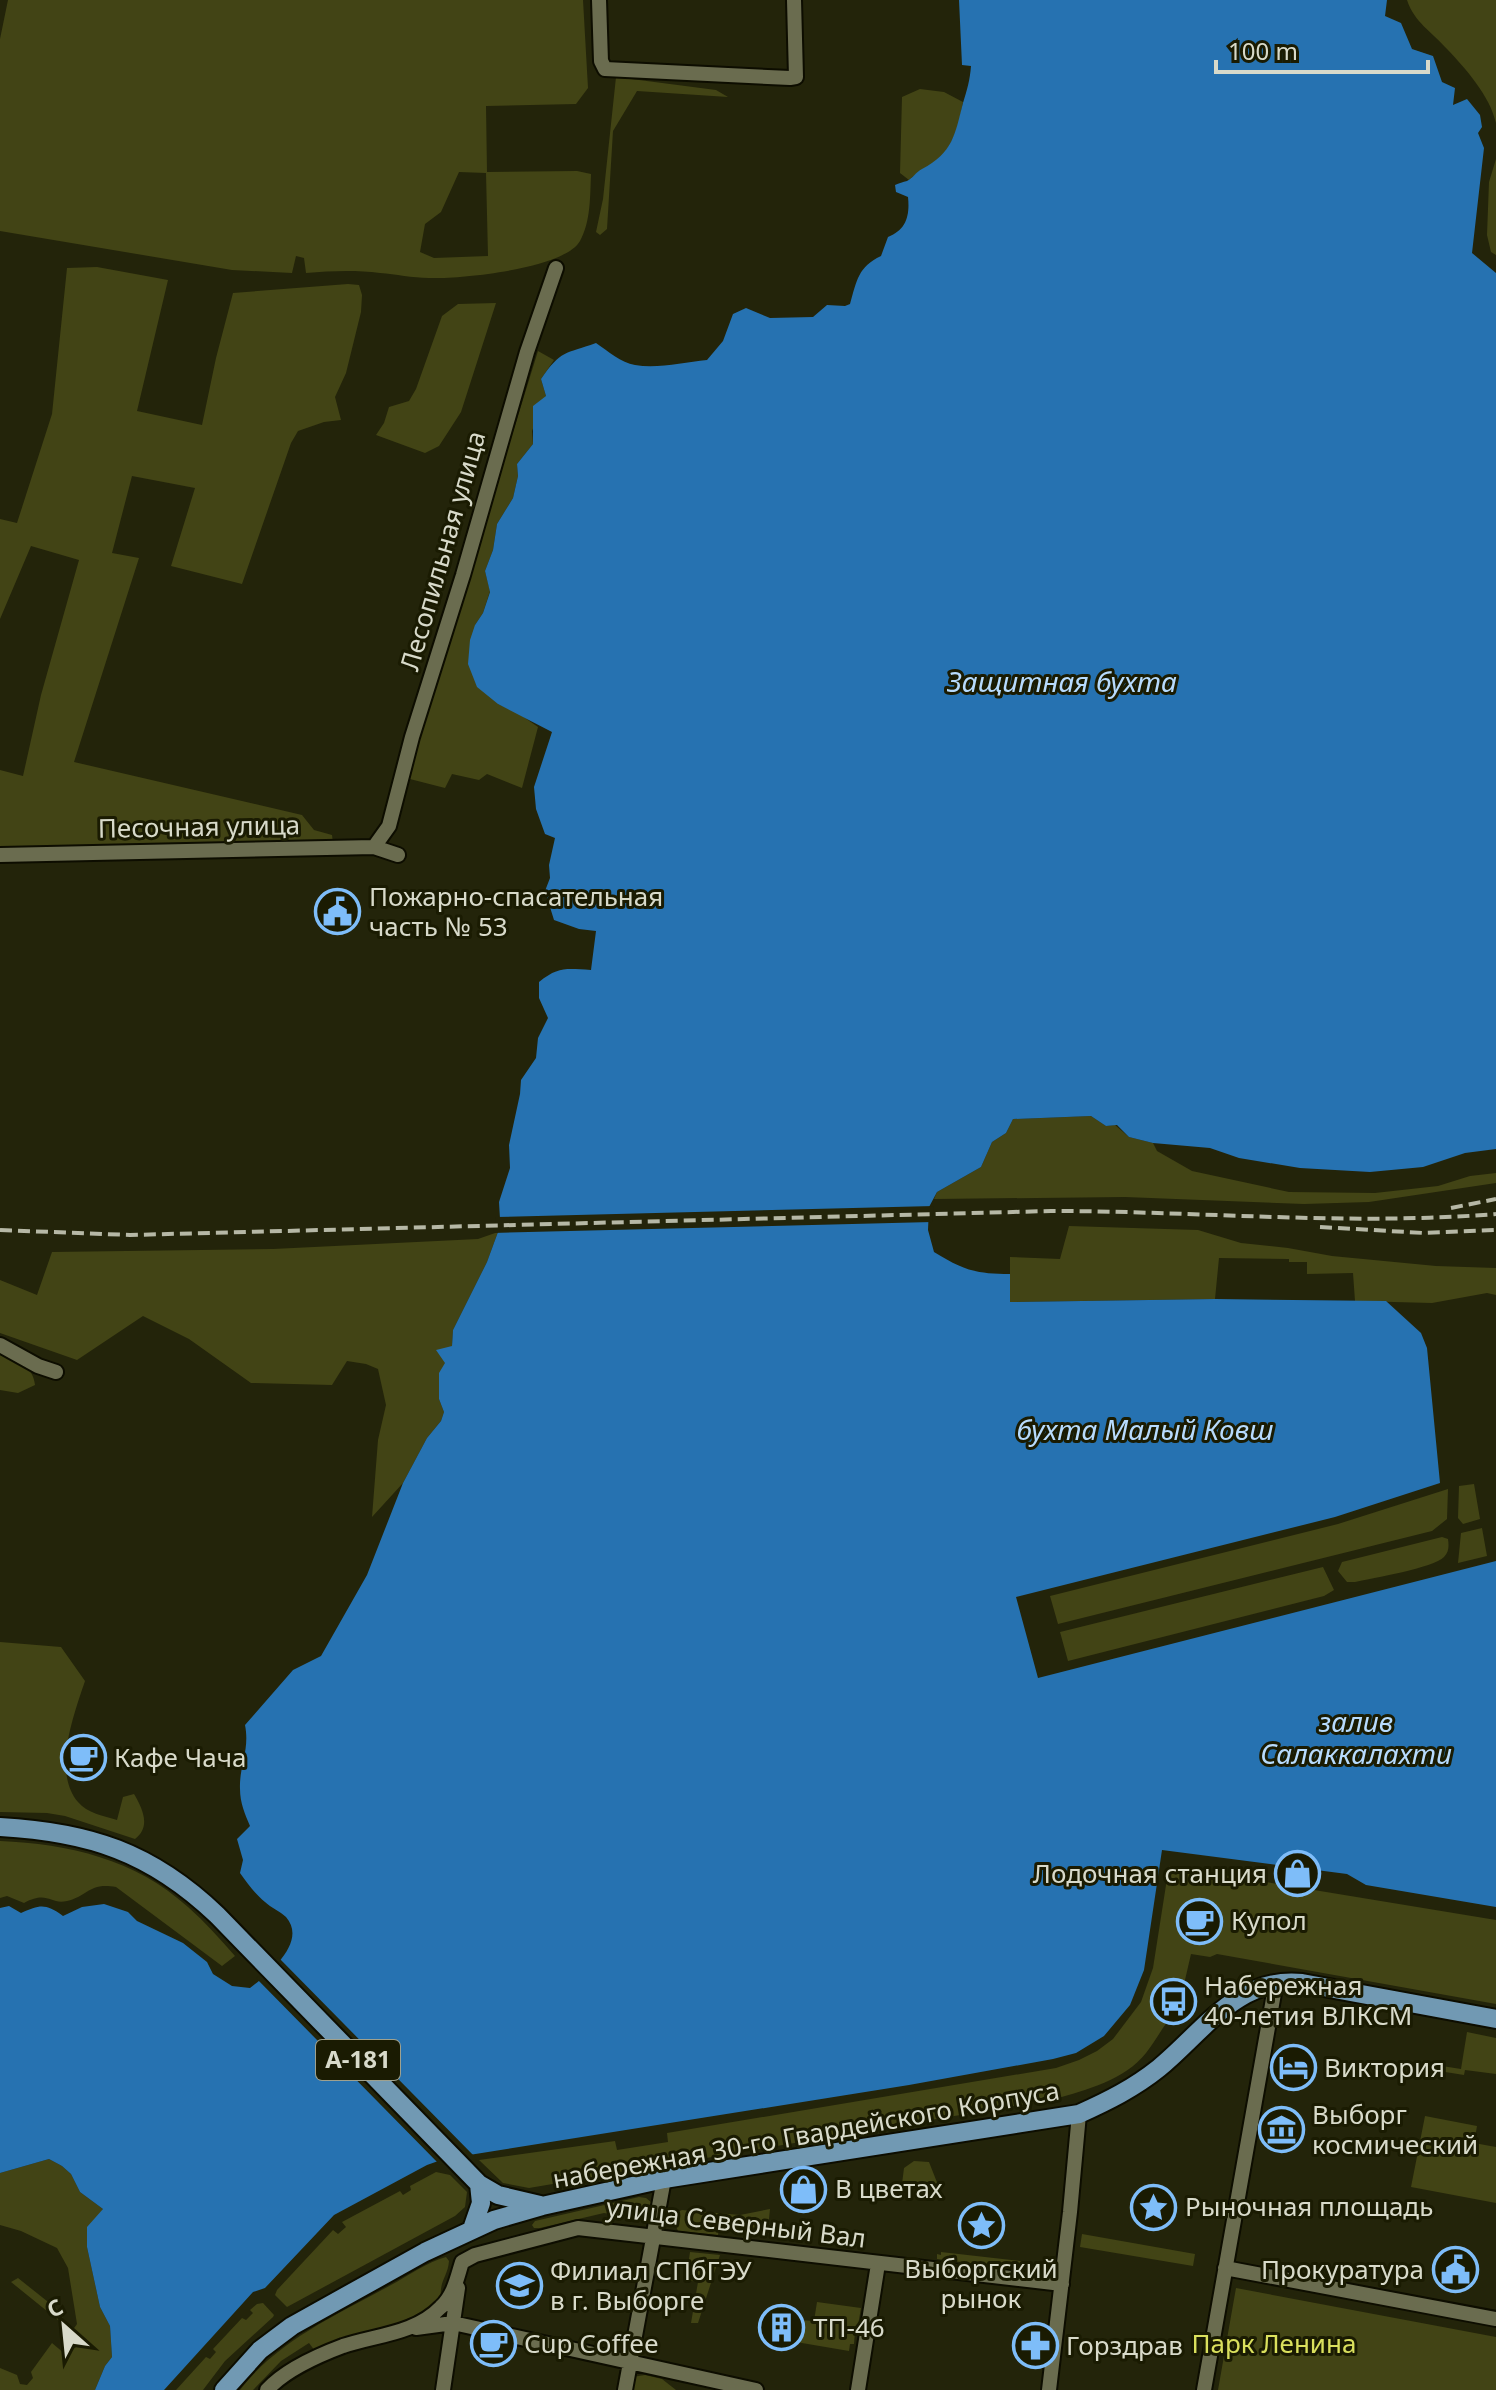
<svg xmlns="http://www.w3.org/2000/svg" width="1496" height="2390" viewBox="0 0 1496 2390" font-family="'Noto Sans',sans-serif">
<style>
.green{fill:#424415;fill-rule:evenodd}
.water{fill:#2672b1}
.pier{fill:#23240a}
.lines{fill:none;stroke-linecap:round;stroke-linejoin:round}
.minor-casing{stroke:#0d0d00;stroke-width:18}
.major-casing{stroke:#0d0d00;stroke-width:22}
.minor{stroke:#6a6c4f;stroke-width:14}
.major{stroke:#7199b3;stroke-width:18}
.rail{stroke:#b6b8a6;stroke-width:4;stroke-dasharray:12 6;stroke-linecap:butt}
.labels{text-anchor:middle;stroke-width:6;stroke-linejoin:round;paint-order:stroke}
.shield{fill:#1a1b02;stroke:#9fa18e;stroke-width:2}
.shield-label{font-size:24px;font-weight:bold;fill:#d8daca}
.street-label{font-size:26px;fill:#d8daca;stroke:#1a1b02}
.poi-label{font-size:26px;fill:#d8daca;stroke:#1a1b02;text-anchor:start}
.park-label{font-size:26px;fill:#dae05d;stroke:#1a1b02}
.water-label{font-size:28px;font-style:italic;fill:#b7dbfd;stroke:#1a1b02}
</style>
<rect width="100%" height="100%" fill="#23240a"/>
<!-- green -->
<path class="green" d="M8,0H583L588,88L576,104L486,106L487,172L577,171L591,174C590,196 591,221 580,241C564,269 460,279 429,278C412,278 396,274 380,273C355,270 331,271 306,273L304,258L296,256L292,273L232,270L0,231V39ZM459,172L486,173L488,256L434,258L420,252L425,224L441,212Z
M1407,0H1496V123C1490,96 1466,69 1447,49C1432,32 1414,22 1407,0Z
M616,77L716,90L728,97L637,91L613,131L607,229L600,235L596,232L603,199Z
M920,89L944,92L963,102C959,126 952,152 931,165C921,171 918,172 909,180L900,173L902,97Z
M1496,159V255L1491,252L1487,235L1489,182Z
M97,267L168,280L137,411L202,425L216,358L233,293L348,284L359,285L362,295L361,312L346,373L335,397L341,420L324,422L298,431L291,443L242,584L171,566L195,488L132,476L112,553L139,558L74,762L302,815L314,830L332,835L333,843L0,847V770L23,776L41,695L79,560L31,546L0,619V519L17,523L52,414L67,268Z
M496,303L461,412L439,446L425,453L376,435L384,423L389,407L409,401L416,389L442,316L458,304Z
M538,351L554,360L541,379L546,396L532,431L533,444L517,464L518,476L513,498L497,524L493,550L485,571L490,591L483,613L475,625L498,704L518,713L538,727L522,788L487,774L479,780L452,774L445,788L406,778Z
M1091,1116L1106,1126L1115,1125L1129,1137L1153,1143L1157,1151L1192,1171L1289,1192L1375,1193L1438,1186L1470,1176L1496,1173V1183L1369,1202L1304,1204L1125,1197L934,1199L937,1192L981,1167L992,1142L1006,1133L1013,1119Z
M1069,1226L1198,1230L1241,1243L1288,1248L1332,1256L1436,1266L1496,1268V1295L1487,1293L1432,1303L1355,1301L1353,1273L1307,1274V1262H1289V1259L1219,1258L1215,1299L1010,1302V1257L1060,1259Z
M498,1232L487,1262L453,1330L452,1346L446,1363L439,1399L444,1412L441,1421L427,1438L403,1483L372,1517L378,1440L386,1405L378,1369L366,1364L347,1361L332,1385L251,1383L189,1339L143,1316L77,1360L0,1333V1280L37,1295L52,1252L273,1249L478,1239Z
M0,1353C16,1361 33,1365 35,1385L18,1393L0,1390Z
M1474,1484L1480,1519L1463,1524L1458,1518L1459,1486Z
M1448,1489L1447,1519L1432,1531L1058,1624L1050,1596L1338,1524Z
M1482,1528L1487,1556L1458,1563L1461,1533Z
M1442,1537L1448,1539C1449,1546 1449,1552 1444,1557C1434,1568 1372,1578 1355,1582H1347L1338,1571L1342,1562Z
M1323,1567L1334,1590L1324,1596L1068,1661L1060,1632Z
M0,1642L61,1647L85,1681C74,1714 52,1772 78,1802C87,1813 104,1816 117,1820L123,1797L134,1794C143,1809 151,1827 135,1839L65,1816L47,1813L0,1812Z
M0,1841C69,1844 135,1859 188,1907C205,1922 220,1939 235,1956L222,1966L116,1887C89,1882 88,1896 67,1901C50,1905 48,1890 24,1903L7,1896L0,1898Z
M1169,1866L1496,1920V2004L1217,1954L1210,1957L1191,1954L1185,1980L1167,2005L1176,2011C1164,2024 1157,2039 1146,2053C1125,2080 1086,2090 1055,2099L529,2188L503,2183L479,2160L615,2141L617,2150L668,2142L667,2133L1056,2068L1079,2060L1097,2051L1113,2039L1141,2002L1153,1968Z
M1467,2032L1496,2038V2074L1465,2070L1464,2075L1439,2071L1442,2066L1461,2069Z
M1425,2116L1477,2126L1474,2143L1496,2147V2203L1411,2187Z
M49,2159L62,2166L71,2174L80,2192L103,2209L87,2247L100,2307L110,2326L112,2357L105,2366L95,2390H0V2368L17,2375L20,2384L27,2385L33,2378L31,2372L52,2343L65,2354L84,2342L72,2331L77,2324L68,2268L57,2248L21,2231L0,2225V2173Z
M914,2161L929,2162L940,2190L902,2184L904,2168Z
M436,2172L450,2175L467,2192L465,2207L455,2216L287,2307L275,2295L277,2290L333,2230L338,2234L346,2227L342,2222L400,2191L403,2195L411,2190L410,2186Z
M639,2197L646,2198L652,2203V2211L649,2216L642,2219L604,2213L540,2228H534L532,2225L535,2221Z
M770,2209L768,2229L719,2224L718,2235L678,2231L673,2220L675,2213L682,2210L740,2215Z
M1082,2234L1195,2254L1193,2266L1080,2247Z
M690,2252L720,2255L698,2323H691L698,2282L686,2280Z
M941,2252L1028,2262L1027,2270L937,2259V2254L941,2255Z
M446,2257L449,2261C448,2276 439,2281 441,2298C405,2330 358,2330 315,2351L309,2343L281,2361L253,2390H240C277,2341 338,2314 391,2285C408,2276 427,2262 446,2257Z
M18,2278L62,2313L63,2324L11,2282Z
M1236,2288L1496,2337V2390H1218Z
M817,2302L861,2308L857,2331H855L854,2344H850L849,2351L796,2342L800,2320L814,2321Z
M263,2303L274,2315L273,2317L225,2361L203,2390H176L206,2357L210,2359L216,2352L213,2349L242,2318L246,2320L253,2313L250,2310L257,2304Z
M645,2375L662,2379L676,2390H630L632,2377Z"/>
<!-- water -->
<path class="water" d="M959,0H1387L1385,16L1401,23L1412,49L1433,56L1442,82L1455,88L1453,105L1467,99L1480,115L1482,127L1478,133L1484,148L1472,253L1496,273V1149L1465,1153L1423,1167L1370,1172L1300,1168L1239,1158L1210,1148L1153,1143L1129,1137L1117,1125L1106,1126L1091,1116L1013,1119L1006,1133L992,1142L981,1167L937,1192L929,1207L928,1230L934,1252C963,1270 976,1274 1010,1274V1302L1215,1299L1386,1301L1421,1333L1427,1348L1440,1483L1335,1517L1016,1597L1038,1678L1496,1561V1907L1366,1885L1347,1874L1162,1850L1144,1970L1130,2005L1104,2036L1076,2053L1053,2059L909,2085L444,2159L427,2165L334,2215L265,2288L253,2292L164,2390H95L105,2366L112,2357L110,2326L100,2307L87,2247V2227L103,2209L80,2192L71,2174L62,2166L49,2159L0,2173V1908L9,1906L21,1913C40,1905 45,1903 63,1916L82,1907L104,1904L128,1912L137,1921L183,1943L207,1962L213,1974L232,1986L250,1988C268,1974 308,1942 286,1917C280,1911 271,1908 265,1902C255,1894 248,1884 240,1873L243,1860L237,1839L250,1826C245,1814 240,1803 240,1789C239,1766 250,1750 245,1725L293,1670L321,1656L367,1575L403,1483L427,1438L441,1421L444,1412L439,1399V1373L445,1363L436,1350L452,1346L453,1330L487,1262L498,1232L500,1219L499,1202L510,1168L509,1145L520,1094L521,1080L536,1058L538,1038L548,1018L539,998V982C559,966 567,969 591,970L596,931L579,929L554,920L545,891L550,878L549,865L555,838L545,834L536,809L534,787L552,732L498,704L477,687L468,664L470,640L475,625L483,613L490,592L485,571L493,550L497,524L513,498L518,476L517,464L533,444V406L546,396L541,379C561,350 565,354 596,343C608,351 621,363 635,365C658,369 684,362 707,360L723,341L733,314L746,308L770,318L813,317L827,305L845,306L850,304C857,280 858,267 881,256L888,237C906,230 910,216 908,197L896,192L895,185C899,183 903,182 907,181C913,178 916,172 922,169C953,153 955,134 963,103C967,90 970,80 971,66L962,65Z"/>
<!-- pier -->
<path class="pier" d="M934,1206L932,1222L493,1233L496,1217Z
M278,1957L477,2159L440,2165L256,1978L269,1969Z"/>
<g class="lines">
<defs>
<path id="minor" d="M599,0L601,61L605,69L790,78L796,77L794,0
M374,847L389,826L412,737L463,575L527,352L556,268
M0,855L374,847L398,855
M0,1345L38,1366L56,1372
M1225,2268L1496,2319
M416,2328L453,2323L756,2390
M267,2390C284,2371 319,2355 343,2346C376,2335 415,2334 441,2307C454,2295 457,2278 462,2262L475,2255L578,2228L1062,2284
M443,2390L458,2288
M625,2390L664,2179
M858,2390L878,2264
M1049,2390L1070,2212L1079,2114
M1204,2390L1276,1982"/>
<path id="major" d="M0,1827C89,1832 151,1852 217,1915L479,2184L498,2195L540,2205
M472,2229L481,2203L479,2184
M224,2390L260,2350L292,2326L425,2252L494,2220L542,2206L664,2179L1079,2114C1108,2101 1134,2088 1159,2068C1203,2032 1238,1976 1302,1983L1496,2019"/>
</defs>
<!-- minor casing -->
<use href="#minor" class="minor-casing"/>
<!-- major casing -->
<use href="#major" class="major-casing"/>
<!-- minor -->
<use href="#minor" class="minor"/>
<!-- major -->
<use href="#major" class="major"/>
<!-- rail -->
<path class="rail" d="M1451,1208L1496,1199
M1320,1227L1424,1233L1496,1230
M0,1230L130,1235L1051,1211C1199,1211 1348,1226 1496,1214"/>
</g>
<!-- icons -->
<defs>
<symbol id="civic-ring" viewBox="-11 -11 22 22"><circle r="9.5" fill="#1a1b02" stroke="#7ebdf9" stroke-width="1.5"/><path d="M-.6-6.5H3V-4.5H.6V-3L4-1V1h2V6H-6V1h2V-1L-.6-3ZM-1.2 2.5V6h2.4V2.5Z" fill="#7ebdf9"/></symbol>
<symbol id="cafe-ring" viewBox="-11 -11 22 22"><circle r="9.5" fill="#1a1b02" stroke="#7ebdf9" stroke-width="1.5"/><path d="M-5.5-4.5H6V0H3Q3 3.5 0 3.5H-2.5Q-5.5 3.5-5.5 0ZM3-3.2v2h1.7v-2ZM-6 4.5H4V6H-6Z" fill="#7ebdf9"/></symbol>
<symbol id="shop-ring" viewBox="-11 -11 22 22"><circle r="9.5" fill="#1a1b02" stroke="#7ebdf9" stroke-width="1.5"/><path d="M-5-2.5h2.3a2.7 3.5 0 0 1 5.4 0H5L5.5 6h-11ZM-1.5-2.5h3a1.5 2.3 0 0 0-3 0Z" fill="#7ebdf9"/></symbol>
<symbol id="bus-ring" viewBox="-11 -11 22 22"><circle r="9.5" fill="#1a1b02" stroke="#7ebdf9" stroke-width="1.5"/><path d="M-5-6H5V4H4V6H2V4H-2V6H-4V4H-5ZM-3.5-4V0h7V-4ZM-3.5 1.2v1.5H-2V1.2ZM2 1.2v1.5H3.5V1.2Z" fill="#7ebdf9"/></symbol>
<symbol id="hotel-ring" viewBox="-11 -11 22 22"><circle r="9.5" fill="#1a1b02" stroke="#7ebdf9" stroke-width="1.5"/><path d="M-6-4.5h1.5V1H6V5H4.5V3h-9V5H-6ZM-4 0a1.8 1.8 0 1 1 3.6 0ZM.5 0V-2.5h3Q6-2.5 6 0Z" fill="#7ebdf9"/></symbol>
<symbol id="museum-ring" viewBox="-11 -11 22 22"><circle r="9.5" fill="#1a1b02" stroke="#7ebdf9" stroke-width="1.5"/><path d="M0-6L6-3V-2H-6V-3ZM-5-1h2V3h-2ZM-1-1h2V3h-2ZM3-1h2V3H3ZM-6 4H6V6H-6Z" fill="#7ebdf9"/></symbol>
<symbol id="sight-ring" viewBox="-11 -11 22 22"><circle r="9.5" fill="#1a1b02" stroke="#7ebdf9" stroke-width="1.5"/><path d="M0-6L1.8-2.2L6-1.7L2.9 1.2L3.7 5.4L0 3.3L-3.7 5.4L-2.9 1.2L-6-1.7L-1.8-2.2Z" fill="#7ebdf9"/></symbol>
<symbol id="university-ring" viewBox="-11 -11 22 22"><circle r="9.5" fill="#1a1b02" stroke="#7ebdf9" stroke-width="1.5"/><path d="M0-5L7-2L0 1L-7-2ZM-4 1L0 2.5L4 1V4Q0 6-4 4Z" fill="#7ebdf9"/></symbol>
<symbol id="building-ring" viewBox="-11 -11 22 22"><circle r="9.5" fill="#1a1b02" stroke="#7ebdf9" stroke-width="1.5"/><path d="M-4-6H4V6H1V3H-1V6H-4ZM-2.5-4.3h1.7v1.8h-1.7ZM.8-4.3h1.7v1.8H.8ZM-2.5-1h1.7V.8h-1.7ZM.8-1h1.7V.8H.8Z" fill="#7ebdf9"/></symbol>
<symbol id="pharmacy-ring" viewBox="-11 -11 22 22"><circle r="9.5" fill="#1a1b02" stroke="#7ebdf9" stroke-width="1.5"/><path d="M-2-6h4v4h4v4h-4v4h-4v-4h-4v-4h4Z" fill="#7ebdf9"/></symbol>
</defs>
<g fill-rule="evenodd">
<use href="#civic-ring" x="312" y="886" width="51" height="51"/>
<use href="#cafe-ring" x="58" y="1732" width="51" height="51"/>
<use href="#shop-ring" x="1272" y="1848" width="51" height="51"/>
<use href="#cafe-ring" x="1174" y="1896" width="51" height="51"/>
<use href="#bus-ring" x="1148" y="1976" width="51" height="51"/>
<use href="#hotel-ring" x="1268" y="2042" width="51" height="51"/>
<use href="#museum-ring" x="1256" y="2104" width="51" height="51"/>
<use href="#shop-ring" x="778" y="2164" width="51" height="51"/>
<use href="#sight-ring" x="1128" y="2182" width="51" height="51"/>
<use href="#sight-ring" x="956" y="2200" width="51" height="51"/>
<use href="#civic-ring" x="1430" y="2244" width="51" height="51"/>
<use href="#university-ring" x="494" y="2260" width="51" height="51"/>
<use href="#building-ring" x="756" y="2302" width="51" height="51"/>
<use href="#cafe-ring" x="468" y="2318" width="51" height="51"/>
<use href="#pharmacy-ring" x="1010" y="2320" width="51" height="51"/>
</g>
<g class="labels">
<!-- shield labels -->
<rect class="shield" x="316" y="2040" width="84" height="40" rx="6"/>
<g class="shield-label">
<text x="358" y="2068">А-181</text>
</g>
<!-- street labels -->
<g class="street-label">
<text transform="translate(443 551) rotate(-74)" y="9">Лесопильная улица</text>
<text transform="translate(199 827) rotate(-1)" y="9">Песочная улица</text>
<text transform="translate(806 2135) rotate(-10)" y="9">набережная 30-го Гвардейского Корпуса</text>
<text transform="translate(736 2223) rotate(7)" y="9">улица Северный Вал</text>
</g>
<!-- poi labels -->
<g class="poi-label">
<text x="369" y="906">Пожарно-спасательная<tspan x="369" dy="30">часть № 53</tspan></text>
<text x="114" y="1767">Кафе Чача</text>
<text x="1267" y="1883" text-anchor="end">Лодочная станция</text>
<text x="1231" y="1930">Купол</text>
<text x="1204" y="1995">Набережная<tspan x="1204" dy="30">40-летия ВЛКСМ</tspan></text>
<text x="1324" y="2077">Виктория</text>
<text x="1312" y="2124">Выборг<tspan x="1312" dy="30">космический</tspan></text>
<text x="835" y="2198">В цветах</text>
<text x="1185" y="2216">Рыночная площадь</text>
<text x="981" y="2278" text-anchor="middle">Выборгский<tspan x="981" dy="30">рынок</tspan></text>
<text x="1424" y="2279" text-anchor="end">Прокуратура</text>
<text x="550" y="2280">Филиал СПбГЭУ<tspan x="550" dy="30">в г. Выборге</tspan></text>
<text x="813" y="2337">ТП-46</text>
<text x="524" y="2353">Cup Coffee</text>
<text x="1066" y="2355">Горздрав</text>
</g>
<!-- park labels -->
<g class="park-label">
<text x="1274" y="2353">Парк Ленина</text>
</g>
<!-- water labels -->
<g class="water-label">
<text x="1062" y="692">Защитная бухта</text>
<text x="1145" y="1440">бухта Малый Ковш</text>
<text x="1356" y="1732">залив<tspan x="1356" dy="32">Салаккалахти</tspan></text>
</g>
</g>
<!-- north arrow -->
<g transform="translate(64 2326) rotate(333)" stroke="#1a1b02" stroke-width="6" paint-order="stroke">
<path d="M0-6L14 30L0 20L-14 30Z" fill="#d8daca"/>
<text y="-12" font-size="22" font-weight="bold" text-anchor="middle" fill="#d8daca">С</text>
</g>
<!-- scale -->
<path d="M1216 60v12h212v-12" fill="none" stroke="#d8daca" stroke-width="4"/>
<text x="1228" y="60" font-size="24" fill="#d8daca" stroke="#1a1b02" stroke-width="6" paint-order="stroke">100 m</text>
</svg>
